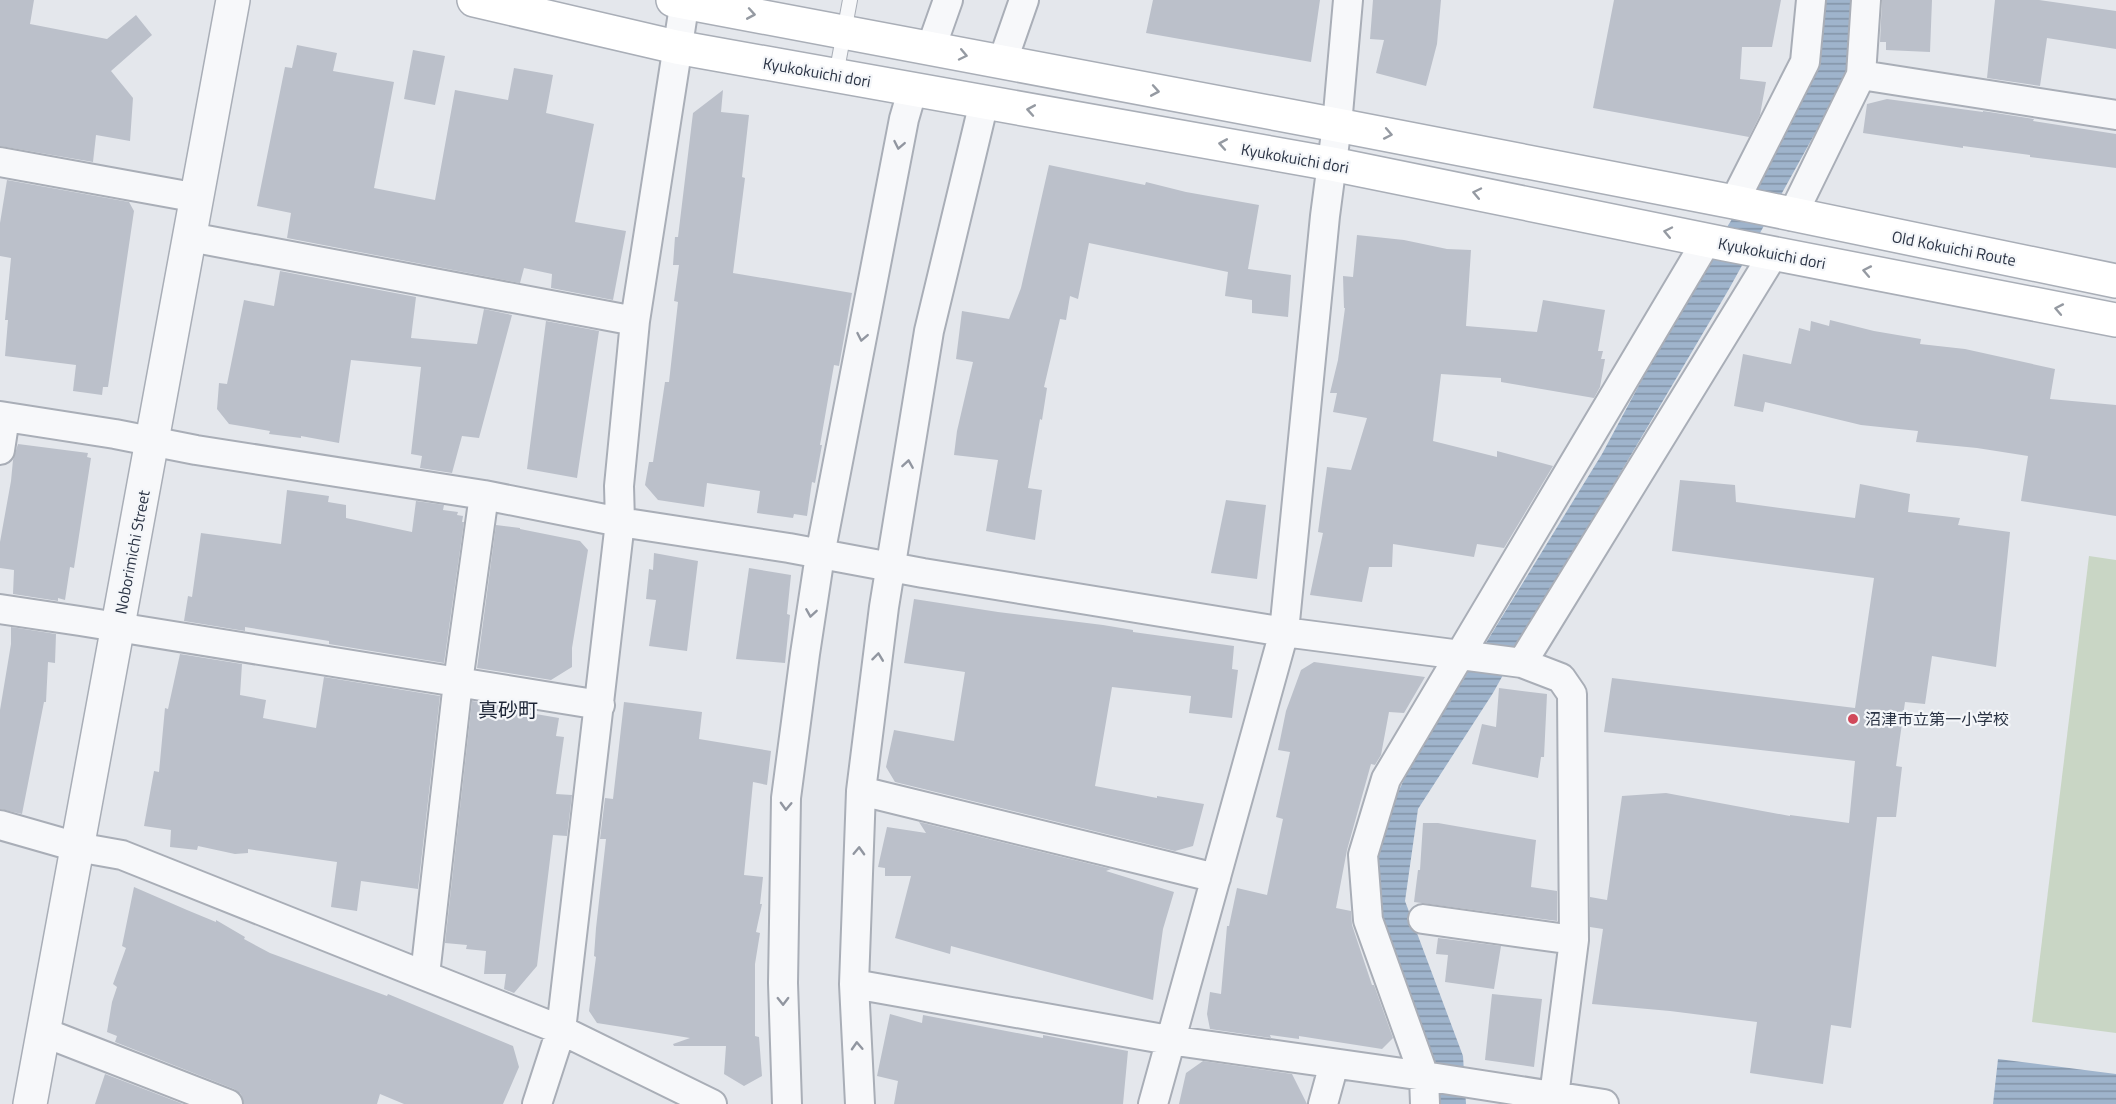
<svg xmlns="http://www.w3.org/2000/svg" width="2116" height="1104" viewBox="0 0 2116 1104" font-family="'Titillium Web','Noto Sans JP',sans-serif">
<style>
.green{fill:#c9d6c5}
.water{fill:url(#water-rules)}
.building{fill:#bbc0ca}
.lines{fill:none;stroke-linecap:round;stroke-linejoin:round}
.service-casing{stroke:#a9aeb7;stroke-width:16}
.minor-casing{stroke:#a9aeb7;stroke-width:32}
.tertiary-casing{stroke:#a9aeb7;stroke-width:36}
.secondary-casing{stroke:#a9aeb7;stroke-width:36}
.service{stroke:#f7f8fa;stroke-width:14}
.minor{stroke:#f7f8fa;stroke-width:28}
.tertiary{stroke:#f7f8fa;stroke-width:33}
.secondary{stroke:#fff;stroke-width:33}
.oneway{stroke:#959aa2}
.oneway2{stroke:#9196a0}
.poi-dot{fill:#d1495b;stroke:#f4f6f9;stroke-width:2}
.labels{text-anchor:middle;stroke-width:4.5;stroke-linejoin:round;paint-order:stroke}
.street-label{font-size:16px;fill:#2b3445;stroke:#f4f6f9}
.poi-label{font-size:16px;fill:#2b3445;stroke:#f4f6f9;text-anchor:start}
.quarter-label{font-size:20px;fill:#1d2536;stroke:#f4f6f9}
</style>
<defs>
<pattern id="water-rules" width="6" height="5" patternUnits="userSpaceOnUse" patternTransform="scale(1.5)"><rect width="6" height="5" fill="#9fb4cc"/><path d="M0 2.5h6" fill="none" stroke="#8293a7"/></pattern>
</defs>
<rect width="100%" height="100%" fill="#e4e7ec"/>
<!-- green -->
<path class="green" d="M2089,556L2116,560V1033L2032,1022Z"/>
<!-- water -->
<path class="water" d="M1825,0H1852L1849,49L1845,79L1729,289L1537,614L1493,693L1418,809L1405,901L1463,1056L1466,1104H1439L1374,911L1377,840L1409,768L1602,454L1704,264L1770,158L1820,65Z
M1998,1059L2116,1074V1104H1993Z"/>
<!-- building -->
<path class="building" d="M0,0H34L30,24L107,39L136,15L152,35L111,71L133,98L130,141L96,135L93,162L0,146Z
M1153,0H1320L1311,62L1146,33Z
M1373,0H1441L1437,44L1426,86L1376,73L1384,40L1370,39Z
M1614,0H1781L1772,47H1742L1740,79L1766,82L1760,115L1749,137L1593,108Z
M1882,0H1932L1930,52L1886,50V42H1880Z
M1995,0H2039L2116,11V49L2047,38L2040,86L1987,78Z
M297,45L337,53L333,71L394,82L374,188L435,200L455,90L508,100L514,68L553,75L546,113L594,124L575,222L626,231L613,300L551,288L552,274L524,268L520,283L287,238L291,213L257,206L285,67L292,68Z
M413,50L445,56L435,105L404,99Z
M723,90L721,112L749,115L742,177L745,178L733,273L852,293L839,366L834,365L820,445H822L815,483L812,482L807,516L794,514L793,518L757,513L760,491L707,483L704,507L658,500L645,485L649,462H653L665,382H669L678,302L674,301L679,265H673L675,237H678L693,113Z
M1887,99L1983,112V111L2034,119L2033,121L2116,134V168L2030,157V155L1963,146V148L1863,133L1867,104Z
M1049,165L1145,185L1146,182L1186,192L1259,205L1248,269L1291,275L1288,317L1252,313V300L1225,296L1228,272L1089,243L1078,299L1070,296L1066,320L1060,319L1044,387L1047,388L1042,420L1040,419L1028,488L1042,490L1035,540L986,531L998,460L954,455L957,431L973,362L956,359L962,311L1009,319L1021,288Z
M7,180L129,202L134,211L108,387H103L102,395L73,391L76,365L5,356L8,320H5L11,258L0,256V223Z
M1357,235L1404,240L1447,249L1471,250L1466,326L1537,332L1543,300L1605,310L1598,351H1603L1601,359H1605L1600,387L1594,398L1501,382V378L1441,374L1433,441L1497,457V451L1553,466L1504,548L1477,544L1474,557L1393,544L1392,567H1369L1362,602L1310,595L1323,533L1318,532L1327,467L1351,470L1367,418L1333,412L1337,393H1330L1338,360L1345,308H1344L1343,276L1353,277Z
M280,271L416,297L411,338L477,344L484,309L512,315L479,438L462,436L452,473L420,468L422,456L411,454L421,367L351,360L339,443L301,436V438L269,434L270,431L229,424L217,409L219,383L227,384L244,300L274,306Z
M1830,320L1874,331L1921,339L1920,344L1965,349L2055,369L2050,399L2116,405V516L2021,501L2028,456L1977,448L1916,442L1918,431L1861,425L1765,402L1763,412L1734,406L1743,354L1791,364L1799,328L1810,331L1811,321L1829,326Z
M546,321L599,331L577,478L527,469Z
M18,444L88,453L87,457L91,458L74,568L70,567L65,600L58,598V601L13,594L14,570L0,568V542L11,481L13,460Z
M1680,480L1735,485L1736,502L1855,518L1860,484L1910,494L1908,512L1960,518L1958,525L2010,532L1996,667L1932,656L1925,704L1905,702L1896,766L1902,767L1896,817H1877L1851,1028L1831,1025L1823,1084L1750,1073L1757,1022L1670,1011L1592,1004L1603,929L1590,927V897L1607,900L1622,796L1666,793L1790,816V815L1849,823L1855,761L1604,732L1612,678L1855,708L1874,578L1672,551Z
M287,490L329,496L328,502L346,505V518L412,532L416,501L444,505L443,510L458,512L457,515L463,516L462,522H464L444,663L329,644V641L245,627V631L184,621L188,596L192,597L201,533L281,544Z
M1226,500L1266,505L1257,579L1211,573Z
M496,525L520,528V529L580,541L588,550L572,648V667L551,680L477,668Z
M654,553L698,561L687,651L649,646L656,600L646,599L649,569L653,570Z
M749,568L791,575L787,614L790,615L785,663L736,659Z
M914,599L998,612L1103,625L1133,630V632L1234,646L1232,669L1238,670L1232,718L1189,713L1191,696L1112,687L1095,786L1157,798V796L1204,804L1193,846L1175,851L895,782L886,767L894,730L954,741L965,672L904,663Z
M11,627L56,634L55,663L48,662L46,702H44L22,814L0,809V710L11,644Z
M180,654L242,664L240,695L266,700L263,718L316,728L324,677L440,696L418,889L361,881L357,911L331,907L337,862L248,849V853L235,854L198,846L197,850L170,847L171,830L144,826L154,771L159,772L165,708L168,709Z
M1314,662L1425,677L1404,713L1389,712L1381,755L1375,765L1371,764L1347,850L1336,908L1351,911L1352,925L1372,985H1374L1393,1038L1382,1049L1299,1036V1039L1270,1035L1271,1038L1210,1029L1207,1014L1210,992L1221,994L1227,926H1229L1237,888L1267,895L1283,819L1276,817L1290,752L1278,750L1286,711L1301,670Z
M1499,688L1547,694L1544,757H1541L1538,778L1472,764L1482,724L1496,727Z
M472,701L509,707L506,709L559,718L556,736L564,737L556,794L572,795L567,836L553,835L537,966L514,993L504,989L506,974H484L486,951L466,949L467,945L445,943Z
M624,702L702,712L699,739L771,751L767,785L753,782L744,875L763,877L760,904H762L756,932L760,933L755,964V1036L759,1037L762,1076L744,1086L724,1074L726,1046H674L673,1044L690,1038L597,1023L589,1011L596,957L594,956L596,928L606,839H600L605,798L613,799Z
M919,822L1111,869L1106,871L1174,892L1163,929L1153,1000L951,946L950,954L895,938L911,876H885V868L878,867L887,827L926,833Z
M1423,823H1438L1536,840L1531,887L1557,891V921L1414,902L1418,870H1420Z
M134,887L187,910L216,922V920L245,937L244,939L270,953L387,996L388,994L513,1046L519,1067L503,1104H404L380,1094L377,1104H244L241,1094L234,1089L115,1042L117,1036L107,1032L112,1002L117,987L113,984L126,948L122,946Z
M1438,938L1501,946L1494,989L1445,982L1448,955L1436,954Z
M1492,994L1542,999L1534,1067L1485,1060Z
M890,1014L922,1023L923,1015L1043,1038V1035L1128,1051L1123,1104H894L898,1081L877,1076Z
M1203,1061L1292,1074L1307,1104H1179L1186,1073Z
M105,1074L183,1104H95Z"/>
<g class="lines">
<defs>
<path id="service" d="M836,75L850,0"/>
<path id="minor" d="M931,48L948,0
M1002,63L1024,0
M1861,75L2116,115
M0,162L198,198
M1734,202L1805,62L1811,0
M1792,216L1861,75L1866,0
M190,237L635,321
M0,416L115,434L196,450L484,495L620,522L789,548L923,573L1284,632L1522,663L1561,678L1572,694L1574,940L1553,1104
M0,450L5,417
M0,609L80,621L600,705
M1522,663L1774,253
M861,791L1216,878
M0,825L77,847L122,855L561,1030L712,1104
M1423,919L1574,940
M425,975L458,682L484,495
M854,984L1169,1040L1424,1076L1604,1104
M43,1032L228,1104
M537,1104L561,1030L620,522L619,486L635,321L685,0
M787,1104L783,983L786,798L805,654L820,555L904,119L913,88
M860,1104L854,984L861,791L884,607L929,331L984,102
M1153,1104L1284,632L1325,216L1337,125L1348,0
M1323,1104L1334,1064
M1425,1104L1424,1076L1368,920L1363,855L1386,779L1707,240"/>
<path id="tertiary" d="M30,1104L233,0"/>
<path id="secondary" d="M474,0L676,47L1332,164L1725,244L2116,320
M673,0L1337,125L1734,202L2116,281"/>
</defs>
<!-- service casing -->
<use href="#service" class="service-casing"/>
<!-- minor casing -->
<use href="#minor" class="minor-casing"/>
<!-- tertiary casing -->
<use href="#tertiary" class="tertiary-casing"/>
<!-- secondary casing -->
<use href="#secondary" class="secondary-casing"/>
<!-- service -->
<use href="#service" class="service"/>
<!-- minor -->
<use href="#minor" class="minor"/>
<!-- tertiary -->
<use href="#tertiary" class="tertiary"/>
<!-- secondary -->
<use href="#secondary" class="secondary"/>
</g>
<!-- one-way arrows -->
<defs><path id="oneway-chevron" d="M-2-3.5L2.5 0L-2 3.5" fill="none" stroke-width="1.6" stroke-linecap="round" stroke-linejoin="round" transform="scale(1.5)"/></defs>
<g class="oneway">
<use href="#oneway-chevron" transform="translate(751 14) rotate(10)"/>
<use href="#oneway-chevron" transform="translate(963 55) rotate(12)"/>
<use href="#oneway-chevron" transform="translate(1155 91) rotate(10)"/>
<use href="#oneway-chevron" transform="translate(1031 110) rotate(-170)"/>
<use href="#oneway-chevron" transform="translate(1388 134) rotate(11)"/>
<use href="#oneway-chevron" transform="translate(1223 144) rotate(-170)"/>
<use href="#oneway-chevron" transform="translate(1477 193) rotate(-168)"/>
<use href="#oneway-chevron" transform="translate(1668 232) rotate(-168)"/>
<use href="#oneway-chevron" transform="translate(1867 271) rotate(-169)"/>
<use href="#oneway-chevron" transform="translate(2059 309) rotate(-169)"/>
</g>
<g class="oneway2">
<use href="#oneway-chevron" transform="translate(899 145) rotate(101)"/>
<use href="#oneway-chevron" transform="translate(862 337) rotate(101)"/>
<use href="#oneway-chevron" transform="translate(908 464) rotate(-81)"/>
<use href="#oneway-chevron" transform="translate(811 613) rotate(99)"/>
<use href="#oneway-chevron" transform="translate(878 657) rotate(-83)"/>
<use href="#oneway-chevron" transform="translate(786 806) rotate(92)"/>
<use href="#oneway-chevron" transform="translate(859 851) rotate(-88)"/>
<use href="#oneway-chevron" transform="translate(783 1001) rotate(89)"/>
<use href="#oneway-chevron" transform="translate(857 1046) rotate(-93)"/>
</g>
<!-- markers -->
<circle class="poi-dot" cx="1853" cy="719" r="6"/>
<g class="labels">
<!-- street labels -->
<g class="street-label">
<text transform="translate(817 72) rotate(10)" y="6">Kyukokuichi dori</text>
<text transform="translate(1295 158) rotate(10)" y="6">Kyukokuichi dori</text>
<text transform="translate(1954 248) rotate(11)" y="6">Old Kokuichi Route</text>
<text transform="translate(1772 253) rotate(11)" y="6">Kyukokuichi dori</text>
<text transform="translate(132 552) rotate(-79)" y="6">Noborimichi Street</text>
</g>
<!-- poi labels -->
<g class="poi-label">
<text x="1865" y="725">沼津市立第一小学校</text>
</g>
<!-- quarter labels -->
<g class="quarter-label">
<text x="508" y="717">真砂町</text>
</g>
</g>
</svg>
